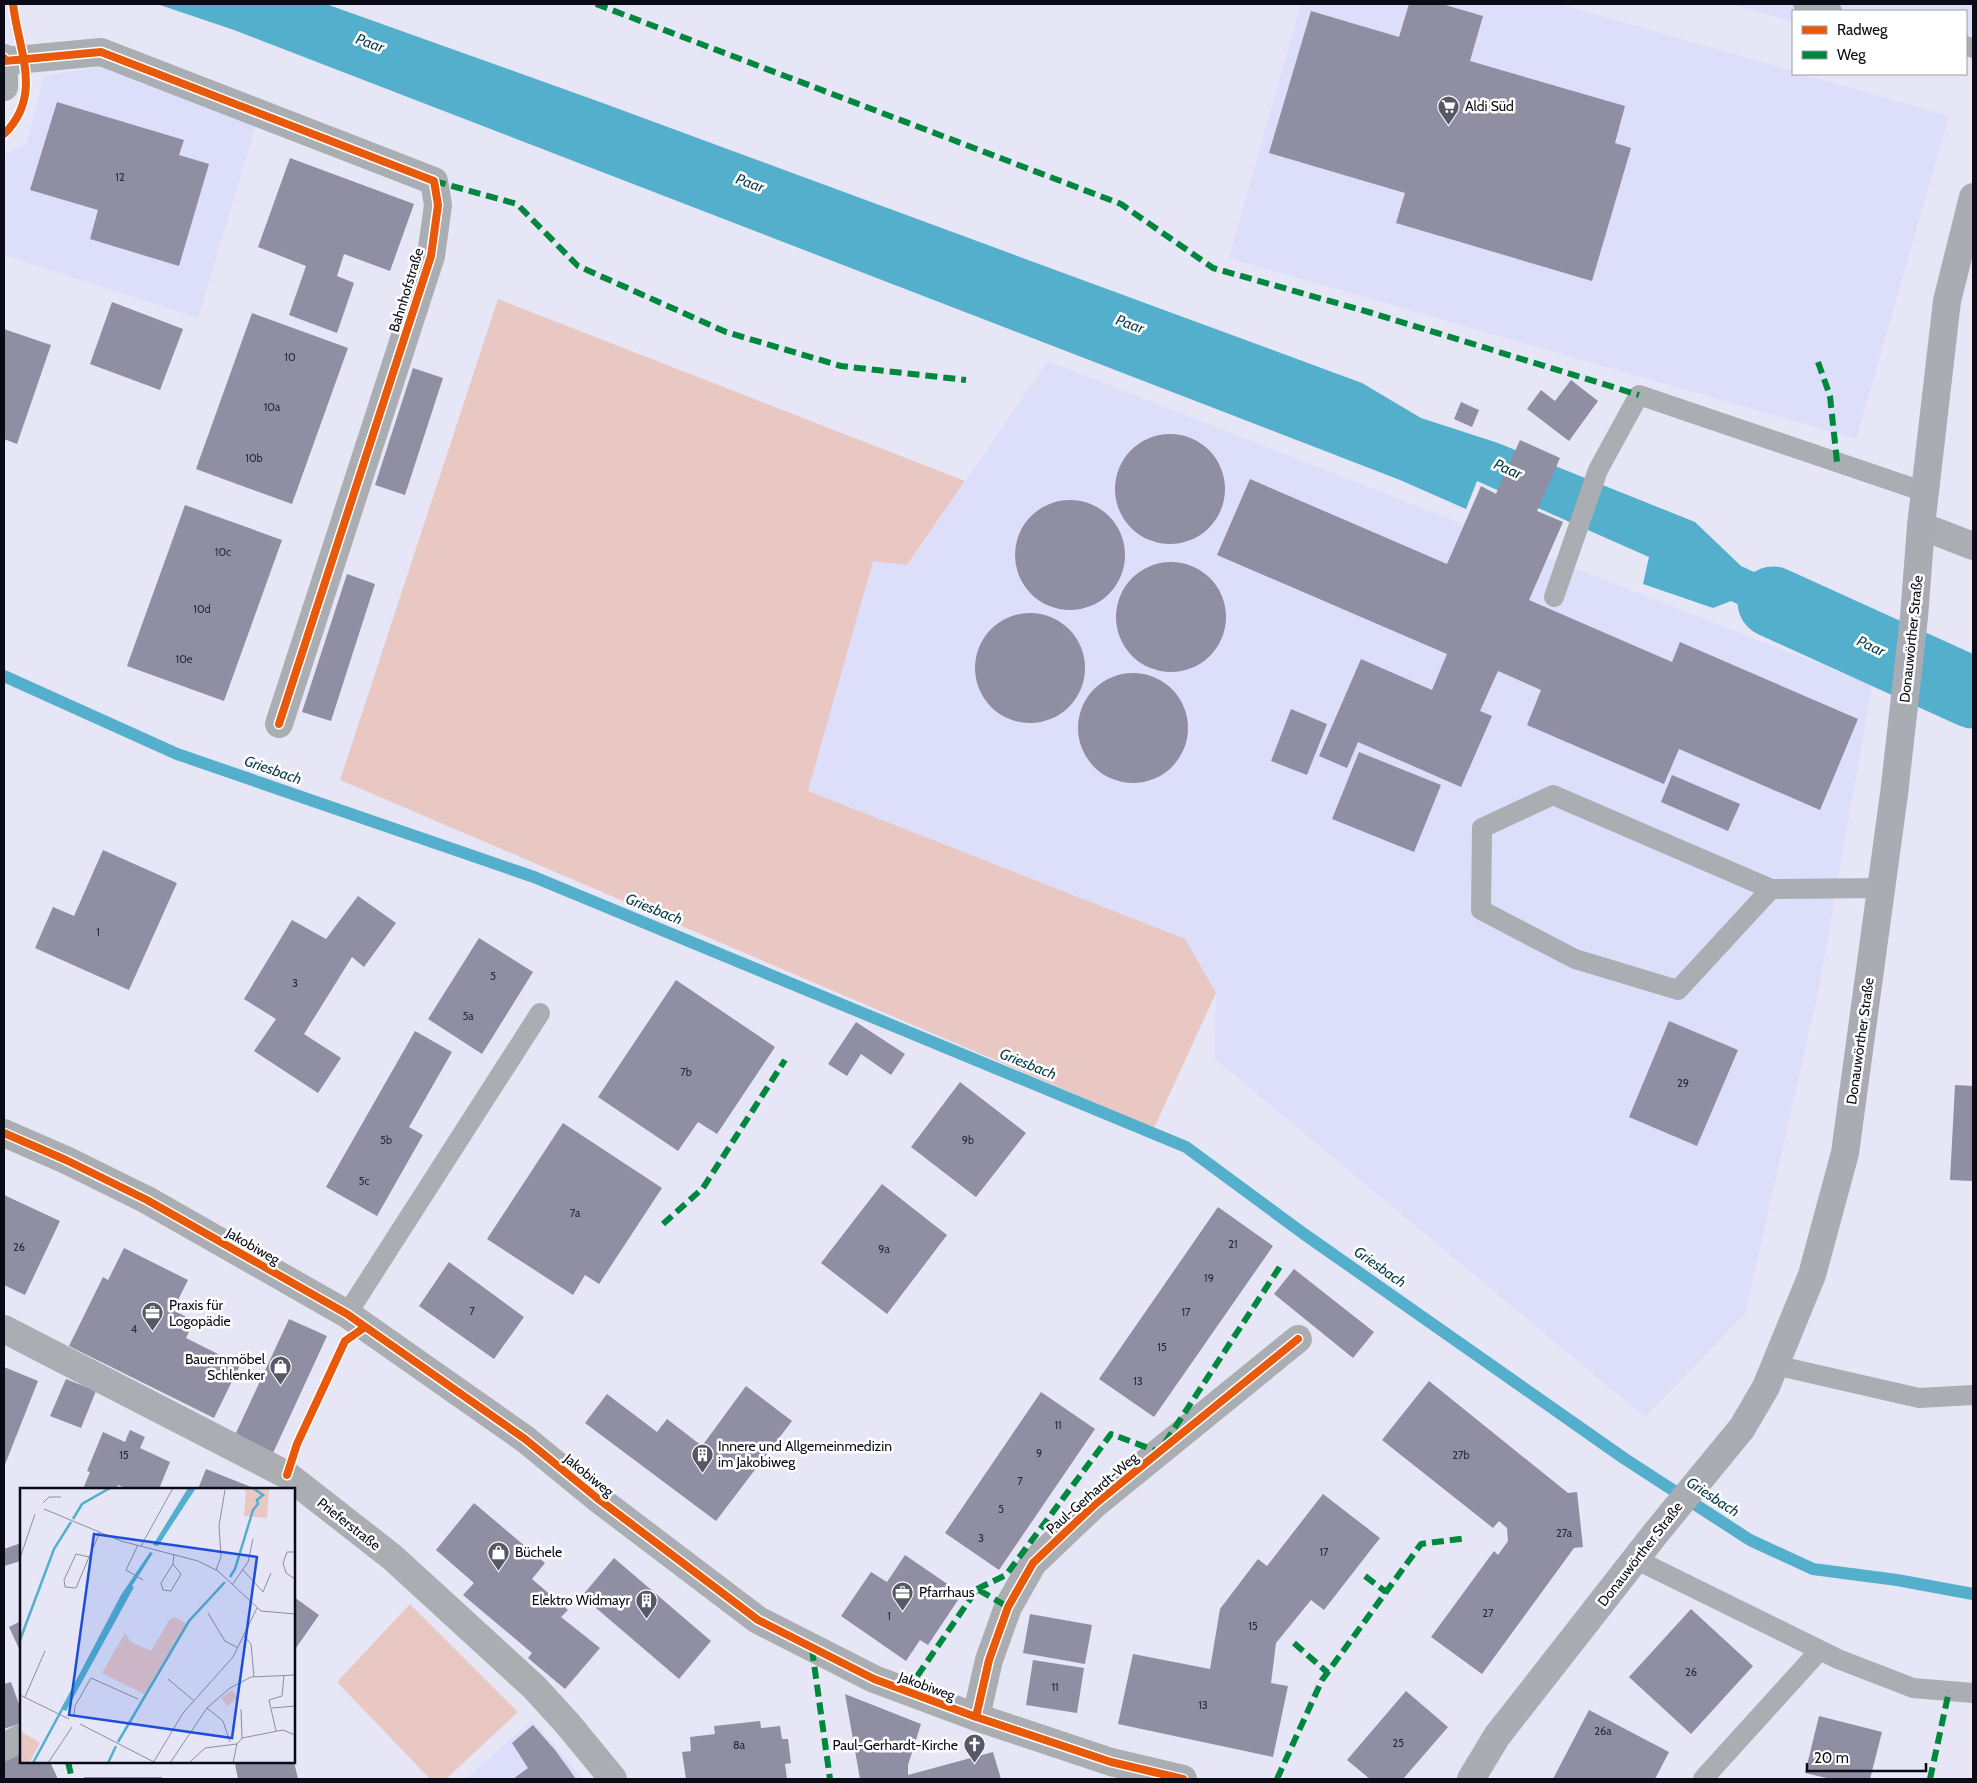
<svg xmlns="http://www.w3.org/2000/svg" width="1977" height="1783" viewBox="0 0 1977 1783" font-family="Cabin,sans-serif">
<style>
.built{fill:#dddef9}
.green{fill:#e9c8c3}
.water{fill:#54afcd}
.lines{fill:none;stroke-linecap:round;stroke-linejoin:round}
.stream{stroke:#54afcd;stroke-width:12}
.river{stroke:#54afcd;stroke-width:71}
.building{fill:#8f8ea3}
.service{stroke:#aaadb1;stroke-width:20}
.minor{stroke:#aaadb1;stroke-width:28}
.tertiary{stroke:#aaadb1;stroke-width:28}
.secondary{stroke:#aaacb3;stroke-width:28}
.quiet{stroke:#00873e;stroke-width:6;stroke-dasharray:12 6;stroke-linecap:butt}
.cycleway-casing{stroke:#fff;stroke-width:11}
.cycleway{stroke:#e8590c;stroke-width:8}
.labels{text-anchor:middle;stroke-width:5;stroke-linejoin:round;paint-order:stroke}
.number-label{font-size:11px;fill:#2b2c3a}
.poi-label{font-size:14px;fill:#0a0b17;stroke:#fff;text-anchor:start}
.street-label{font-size:14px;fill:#0a0b17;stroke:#fff}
.water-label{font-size:15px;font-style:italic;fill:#0a3e4c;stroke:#fff}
.inset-river{fill:none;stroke:#54afcd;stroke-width:2.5}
.inset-road{fill:none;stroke:#8e8e9d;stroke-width:1}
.view{fill:#1d4ed8;fill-opacity:0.15;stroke:#1d4ed8;stroke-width:2.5}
.inset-edge{fill:none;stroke:#0a0b17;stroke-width:2.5}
</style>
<rect width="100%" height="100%" fill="#e6e6f7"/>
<!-- built -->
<path class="built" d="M1301,4H1559L1793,71V74H1802L1949,116L1856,439L1229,258Z
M1731,4H1973V24L1966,60V11H1793V22Z
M99,67L256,125L198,318L4,255V155L27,143L44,76Z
M1048,361L1872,685L1819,988L1745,1314L1645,1417L1214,1058L1216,993L808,791L873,561L908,565Z
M532,1720L583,1779H466Z"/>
<!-- green -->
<path class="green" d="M498,299L965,481L907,565L873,561L808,791L1185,939L1216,993L1154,1128L340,780Z
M410,1604L518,1712L446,1779H430L337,1682Z"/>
<!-- water -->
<path class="water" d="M157,4H326L600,102L1362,383L1421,418L1498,443L1695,522L1741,566L1864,623L1862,662L1731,601L1713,608L1643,584L1649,557L1477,481L1466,509L1400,480L234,30Z
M1950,651L1973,662V721L1942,707Z"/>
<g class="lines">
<!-- stream -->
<path class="stream" d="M4,676L177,754L534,877L1186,1147L1304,1234L1625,1459L1750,1540L1813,1569L1897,1580L1973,1594"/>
<!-- river -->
<path class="river" d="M1773,602L1973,693"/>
</g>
<!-- building -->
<path class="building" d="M1409,4H1442L1483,16L1470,61L1625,106L1615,143L1631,148L1592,281L1396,223L1405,193L1269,153L1311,11L1399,37Z
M57,102L184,140L179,155L209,164L179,266L90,239L98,210L30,190Z
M290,158L414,204L390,271L344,254L337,276L354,283L337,333L289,315L306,266L258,247Z
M112,302L183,329L160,390L90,364Z
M252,313L348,348L292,504L196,469Z
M4,329L51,345L17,444L4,439Z
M413,368L443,378L405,495L375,485Z
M1571,380L1598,401L1569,441L1527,409L1541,390L1555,401Z
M1461,402L1479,410L1472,427L1454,419Z
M1115 489a55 55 0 1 1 110 0a55 55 0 1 1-110 0Z
M1520,440L1560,458L1537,511L1563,522L1529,600L1672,662L1680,642L1858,719L1820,810L1679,749L1664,784L1527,725L1541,690L1498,671L1480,711L1492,716L1461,787L1358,742L1347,768L1319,756L1361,659L1432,690L1447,654L1217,555L1250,479L1447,564L1481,486L1496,494Z
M1015 555a55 55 0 1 1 110 0a55 55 0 1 1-110 0Z
M185,505L282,540L224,701L127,666Z
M1116 617a55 55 0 1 1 110 0a55 55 0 1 1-110 0Z
M347,574L375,584L331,721L302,712Z
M975 668a55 55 0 1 1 110 0a55 55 0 1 1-110 0Z
M1078 728a55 55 0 1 1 110 0a55 55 0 1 1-110 0Z
M1291,709L1327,724L1307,775L1271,761Z
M1359,752L1441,785L1414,852L1332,819Z
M1672,775L1740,804L1728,831L1661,802Z
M103,850L177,883L129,990L35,948L53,907L74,916Z
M358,896L396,923L364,967L352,957L304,1034L341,1058L318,1093L254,1051L276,1019L244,999L292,920L326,939Z
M479,938L533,972L482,1054L428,1019Z
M676,980L775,1047L717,1134L698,1122L678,1151L598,1097Z
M1669,1021L1738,1050L1697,1146L1629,1117Z
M856,1022L905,1054L891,1075L861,1054L847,1076L828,1064Z
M415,1031L452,1052L409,1127L423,1135L377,1216L326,1187Z
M960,1082L1026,1133L976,1197L911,1147Z
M1955,1085L1973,1086V1181L1950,1180Z
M563,1123L662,1188L599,1284L585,1275L573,1295L487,1239Z
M882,1184L947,1235L887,1314L821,1263Z
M4,1195L60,1221L25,1295L4,1285Z
M1218,1207L1273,1246L1154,1417L1099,1379Z
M124,1248L188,1280L173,1310L194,1321L186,1338L240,1365L214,1418L69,1346L103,1277L108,1280Z
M449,1262L524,1317L494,1359L419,1306Z
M1294,1269L1374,1332L1353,1358L1274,1294Z
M289,1319L327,1336L273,1453L235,1435Z
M4,1367L38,1381L4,1467Z
M66,1379L96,1391L81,1428L50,1416Z
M1429,1381L1568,1493L1577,1492L1583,1547L1574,1548L1482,1674L1431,1637L1494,1551L1498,1555L1508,1541L1507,1528L1499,1521L1493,1528L1382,1440Z
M746,1386L792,1421L716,1521L585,1423L607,1394L657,1432L667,1419L702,1446Z
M1041,1392L1095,1429L999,1570L945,1533Z
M130,1430L145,1437L140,1448L170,1462L159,1489H128L118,1485L116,1489H83L90,1472L87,1471L103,1432L125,1442Z
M206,1469L256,1489H198Z
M1323,1494L1380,1538L1324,1610L1311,1600L1276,1643L1271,1683L1288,1686L1273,1757L1118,1724L1133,1654L1210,1669L1220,1609L1258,1559L1267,1566Z
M474,1503L545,1563L532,1579L568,1610L561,1617L600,1648L565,1689L528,1658L532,1653L463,1595L474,1583L436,1550Z
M21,1543V1561L4,1566V1549Z
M905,1555L962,1594L928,1645L920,1640L906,1661L841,1616L871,1572L887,1582Z
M614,1558L711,1641L679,1679L582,1596Z
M294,1597L319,1615L296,1648L294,1646Z
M1691,1609L1753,1666L1691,1734L1629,1677Z
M1030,1614L1092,1625L1085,1664L1023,1653Z
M21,1621V1653L9,1627Z
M1033,1660L1084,1668L1077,1713L1026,1705Z
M11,1682L21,1710V1723L4,1729V1684Z
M1406,1691L1448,1727L1403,1779H1370L1347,1760Z
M845,1694L921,1724L908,1765V1775L993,1752L1001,1779H860Z
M1589,1710L1669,1752L1655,1779H1553Z
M1819,1716L1882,1732L1870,1779H1831L1805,1773Z
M760,1721L761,1728L780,1726L782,1739H788L791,1763L785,1764L787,1779H686L682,1752L691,1751L690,1737L715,1734L714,1726Z
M533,1725L555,1750L576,1779H513L528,1768L512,1743Z
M21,1751V1762H50L58,1779H4V1759Z
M244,1762H294L298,1779H238L235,1764Z
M84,1777H162V1779H84Z"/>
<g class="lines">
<!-- service -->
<path class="service" d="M1803,4L1832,11
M1966,46L1973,48
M1554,597L1598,470L1639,395L1925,492
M1771,889L1678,990L1575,959L1481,910L1482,828L1553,795L1771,889L1881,888
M347,1314L540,1013
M1775,1365L1919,1398L1973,1395
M1635,1559L1838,1659L1913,1688L1973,1693
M1703,1779L1820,1650"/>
<!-- minor -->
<path class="minor" d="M5,61L101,52L434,181L438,205L431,256L279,724
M1921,526L1973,546
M4,1133L66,1160L147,1200L347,1314L525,1439L597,1498L758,1620L874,1679L976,1717L1111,1762L1183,1779
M4,1329L287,1475L392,1557L534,1687L567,1723L613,1779
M976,1717L989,1660L1008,1607L1033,1563L1094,1505L1298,1339
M4,1747L21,1738"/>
<!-- tertiary -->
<path class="tertiary" d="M4,58V87"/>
<!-- secondary -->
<path class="secondary" d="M1471,1779L1497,1736L1655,1534L1742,1428L1766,1387L1812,1275L1845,1153L1894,794L1914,617L1921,526L1947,301L1973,197"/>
<!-- quiet -->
<path class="quiet" d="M596,4L1121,204L1213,268L1372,313L1639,395
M434,181L517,204L578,266L726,332L841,366L966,380
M1818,362L1830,396L1837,462
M663,1224L703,1188L785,1060
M1365,1576L1386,1592
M977,1589L1006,1575L1111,1434L1159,1452L1281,1265
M1294,1643L1328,1673
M812,1649L830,1779
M907,1691L977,1589L1008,1607
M68,1762L72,1779
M1277,1779L1322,1680L1421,1544L1467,1538
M1930,1779L1949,1691"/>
<defs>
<path id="cycleway" d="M4,58L5,61L101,52L434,181L438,205L431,256L279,724
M4,134C44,95 18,50 13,4
M4,1133L66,1160L147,1200L347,1314L525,1439L597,1498L758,1620L874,1679L976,1717L1111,1762L1183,1779
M287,1475L297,1444L345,1341L365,1327
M976,1717L989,1660L1008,1607L1033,1563L1094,1505L1298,1339"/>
</defs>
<!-- cycleway casing -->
<use href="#cycleway" class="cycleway-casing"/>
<!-- cycleway -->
<use href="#cycleway" class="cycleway"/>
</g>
<!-- icons -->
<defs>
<symbol id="supermarket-pin" viewBox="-11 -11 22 30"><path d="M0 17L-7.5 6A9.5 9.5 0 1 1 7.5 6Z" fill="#575865" stroke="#fff"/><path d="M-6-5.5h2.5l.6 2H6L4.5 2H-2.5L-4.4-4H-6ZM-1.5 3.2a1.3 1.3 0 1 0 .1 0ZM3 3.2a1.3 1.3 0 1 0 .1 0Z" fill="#fff"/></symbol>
<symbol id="office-pin" viewBox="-11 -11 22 30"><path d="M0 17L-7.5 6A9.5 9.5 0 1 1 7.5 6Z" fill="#575865" stroke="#fff"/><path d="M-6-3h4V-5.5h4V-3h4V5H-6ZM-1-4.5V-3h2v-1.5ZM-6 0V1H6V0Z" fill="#fff"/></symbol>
<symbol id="shop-pin" viewBox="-11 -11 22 30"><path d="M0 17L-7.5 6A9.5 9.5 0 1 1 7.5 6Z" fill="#575865" stroke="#fff"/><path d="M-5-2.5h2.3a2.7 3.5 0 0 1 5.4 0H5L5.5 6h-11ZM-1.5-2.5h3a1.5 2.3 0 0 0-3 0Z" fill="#fff"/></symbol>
<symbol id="building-pin" viewBox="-11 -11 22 30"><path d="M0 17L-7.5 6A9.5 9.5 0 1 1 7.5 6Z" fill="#575865" stroke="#fff"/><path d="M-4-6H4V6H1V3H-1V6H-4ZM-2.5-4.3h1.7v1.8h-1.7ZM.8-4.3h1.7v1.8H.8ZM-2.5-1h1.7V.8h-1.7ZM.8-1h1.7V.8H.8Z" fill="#fff"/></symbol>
<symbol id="church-pin" viewBox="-11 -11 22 30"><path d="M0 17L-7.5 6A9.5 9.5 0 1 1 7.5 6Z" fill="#575865" stroke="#fff"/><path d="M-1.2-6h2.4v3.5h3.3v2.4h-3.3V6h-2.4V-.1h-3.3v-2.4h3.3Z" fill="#fff"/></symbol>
</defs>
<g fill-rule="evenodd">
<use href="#supermarket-pin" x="1436" y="94" width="25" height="34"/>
<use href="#office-pin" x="140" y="1300" width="25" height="34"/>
<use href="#shop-pin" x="268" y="1354" width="25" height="34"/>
<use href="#building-pin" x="690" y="1442" width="25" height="34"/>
<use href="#shop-pin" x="486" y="1540" width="25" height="34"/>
<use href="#office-pin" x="890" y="1580" width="25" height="34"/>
<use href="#building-pin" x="634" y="1588" width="25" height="34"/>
<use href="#church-pin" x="962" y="1732" width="25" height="34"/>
</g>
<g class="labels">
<!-- number labels -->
<g class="number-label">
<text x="120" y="181">12</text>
<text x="290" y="361">10</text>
<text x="272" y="411">10a</text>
<text x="254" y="462">10b</text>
<text x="223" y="556">10c</text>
<text x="202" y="613">10d</text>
<text x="184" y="663">10e</text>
<text x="98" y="936">1</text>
<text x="493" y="980">5</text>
<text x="295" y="987">3</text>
<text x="468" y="1020">5a</text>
<text x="686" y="1076">7b</text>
<text x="1683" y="1087">29</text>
<text x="386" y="1144">5b</text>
<text x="968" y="1144">9b</text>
<text x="364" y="1185">5c</text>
<text x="575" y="1217">7a</text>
<text x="1233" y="1248">21</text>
<text x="19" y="1251">26</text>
<text x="884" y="1253">9a</text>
<text x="1209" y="1282">19</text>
<text x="472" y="1315">7</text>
<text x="1186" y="1316">17</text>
<text x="134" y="1333">4</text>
<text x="1162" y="1351">15</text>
<text x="1138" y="1385">13</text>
<text x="1058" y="1429">11</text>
<text x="1039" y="1457">9</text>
<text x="124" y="1459">15</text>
<text x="1461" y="1459">27b</text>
<text x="1020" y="1485">7</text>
<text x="1001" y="1513">5</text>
<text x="1564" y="1537">27a</text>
<text x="981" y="1542">3</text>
<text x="1324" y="1556">17</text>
<text x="1488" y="1617">27</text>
<text x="889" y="1620">1</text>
<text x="1253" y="1630">15</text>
<text x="1691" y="1676">26</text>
<text x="1055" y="1691">11</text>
<text x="1203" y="1709">13</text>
<text x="1603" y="1735">26a</text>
<text x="1398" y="1747">25</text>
<text x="739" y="1749">8a</text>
</g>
<!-- poi labels -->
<g class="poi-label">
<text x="1465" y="111">Aldi Süd</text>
<text x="169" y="1310">Praxis für<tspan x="169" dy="16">Logopädie</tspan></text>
<text x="265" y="1364" text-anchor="end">Bauernmöbel<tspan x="265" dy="16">Schlenker</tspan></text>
<text x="718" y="1451">Innere und Allgemeinmedizin<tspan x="718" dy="16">im Jakobiweg</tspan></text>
<text x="515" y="1557">Büchele</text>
<text x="919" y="1597">Pfarrhaus</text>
<text x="630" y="1605" text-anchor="end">Elektro Widmayr</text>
<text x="958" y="1750" text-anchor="end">Paul-Gerhardt-Kirche</text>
</g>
<!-- street labels -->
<g class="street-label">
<text transform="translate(406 290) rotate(-73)" y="5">Bahnhofstraße</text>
<text transform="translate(1911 639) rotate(-84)" y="5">Donauwörther Straße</text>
<text transform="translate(1860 1041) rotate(-82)" y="5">Donauwörther Straße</text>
<text transform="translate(253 1246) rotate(30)" y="5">Jakobiweg</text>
<text transform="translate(589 1475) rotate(39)" y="5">Jakobiweg</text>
<text transform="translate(1092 1493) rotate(-41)" y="5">Paul-Gerhardt-Weg</text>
<text transform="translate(349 1524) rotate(38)" y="5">Prieferstraße</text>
<text transform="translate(1640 1554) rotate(-52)" y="5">Donauwörther Straße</text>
<text transform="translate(927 1686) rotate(20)" y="5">Jakobiweg</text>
</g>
<!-- water labels -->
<g class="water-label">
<text transform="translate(370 43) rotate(20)" y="5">Paar</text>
<text transform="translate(750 183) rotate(20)" y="5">Paar</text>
<text transform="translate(1130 324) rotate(20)" y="5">Paar</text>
<text transform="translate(1508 469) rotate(24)" y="5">Paar</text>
<text transform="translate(1871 646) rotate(25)" y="5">Paar</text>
<text transform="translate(273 770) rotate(19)" y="5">Griesbach</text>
<text transform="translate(654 909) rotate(22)" y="5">Griesbach</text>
<text transform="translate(1028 1064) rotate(22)" y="5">Griesbach</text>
<text transform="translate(1380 1267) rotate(35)" y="5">Griesbach</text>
<text transform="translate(1713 1497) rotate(33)" y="5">Griesbach</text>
</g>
</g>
<!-- overview -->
<g transform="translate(20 1488)">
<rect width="275" height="275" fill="#e6e6f7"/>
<path d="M222,0H249L247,30L224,28L226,4ZM155,129L167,136L124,206L82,185L105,145L111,154L131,163L150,131ZM212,202L218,210L207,218L201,210ZM0,243L20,255L9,275H0Z" fill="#e9c8c3"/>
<path d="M168,0H176L138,58L133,57ZM130,64L133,65L112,98L114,99L46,223L41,221L101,107Z" fill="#54afcd"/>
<path class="inset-river" d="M53,31L62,16L90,0M210,89L215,81L233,22L238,16L237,12L243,7L233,0M0,152L34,61L51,34M98,254L169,133L205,94M13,275L46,214M88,275L96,258"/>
<path class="inset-road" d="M23,15L29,9H41M24,21L101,53L178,73L198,83L241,123L275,126M118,57L106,82L123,92M121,58L153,0M275,64H267L263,75L266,85L275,91M69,69L56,66L44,92L45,99L56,100L69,69L80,44M0,70L15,26M153,76L161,86L151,103L143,102L141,95L153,76L154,66M196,82L201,69L199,38L205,2M223,82L243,104L251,85M212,97L228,74L233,51M188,125L205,153L218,160M224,148L231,156L234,189M148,191L173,212M0,207L49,231M5,209L25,163M187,220L203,233L210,254M252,220L275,218M221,221L222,250M54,227L55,218L71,190L118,211M60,236L134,274M256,243L249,212L262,208L264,187M28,275L52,239M133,275L163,225L213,169L237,120M150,275L187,220L210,200L231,189L275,187M169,275L185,260L217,256M213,275L217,256L222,250L263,242L275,247"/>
<path class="view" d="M74,46L237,69L212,250L49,227Z"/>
<rect width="275" height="275" class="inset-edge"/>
</g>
<!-- border -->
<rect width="1977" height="1783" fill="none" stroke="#0a0b17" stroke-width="10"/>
<!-- legend -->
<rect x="1792" y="10" width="175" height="65" fill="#ffffff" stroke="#9d9da2"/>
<rect x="1802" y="26" width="25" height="8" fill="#e8590c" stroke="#9d9da2"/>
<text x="1837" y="35" font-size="15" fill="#0a0b17">Radweg</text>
<rect x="1802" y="51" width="25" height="8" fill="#00873e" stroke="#9d9da2"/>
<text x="1837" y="60" font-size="15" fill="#0a0b17">Weg</text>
<!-- scale -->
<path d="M1807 1763v8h119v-8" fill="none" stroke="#0a0b17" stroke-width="2.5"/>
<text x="1814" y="1763" font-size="15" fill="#0a0b17" stroke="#ffffff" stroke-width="4" paint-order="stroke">20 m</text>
</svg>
